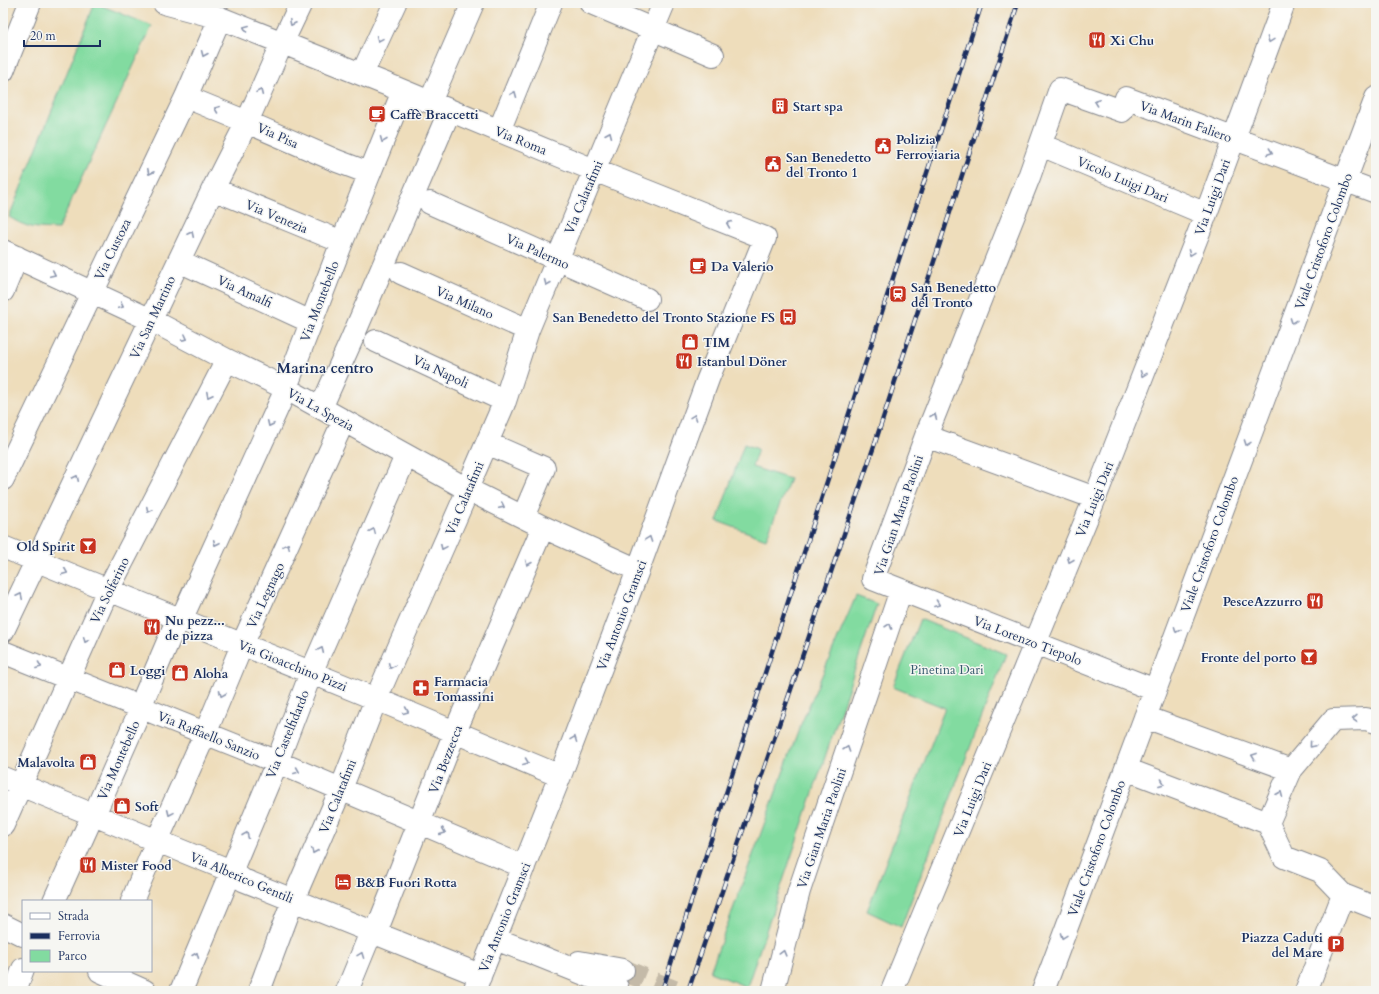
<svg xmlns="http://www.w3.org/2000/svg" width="1379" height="994" viewBox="0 0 1379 994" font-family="Cardo,serif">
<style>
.green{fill:#82dba0;stroke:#4e857f}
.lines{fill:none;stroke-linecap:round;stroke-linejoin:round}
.minor-tunnel{stroke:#c4baa8;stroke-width:22;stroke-dasharray:22 11;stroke-linecap:butt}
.minor-casing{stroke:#84868c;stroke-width:24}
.minor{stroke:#fff;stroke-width:22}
.rail-casing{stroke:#1b2f5e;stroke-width:4.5}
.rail{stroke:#f6f6f2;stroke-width:3;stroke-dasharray:9;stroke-linecap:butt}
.oneway{stroke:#8d97ae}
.labels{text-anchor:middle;stroke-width:3;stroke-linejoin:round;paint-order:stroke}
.poi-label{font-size:13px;font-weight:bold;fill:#1b2f5e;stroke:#f6f6f2;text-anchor:start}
.street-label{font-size:13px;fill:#1b2f5e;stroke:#f6f6f2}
.park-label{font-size:13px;fill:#355a6e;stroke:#f6f6f2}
.quarter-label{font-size:15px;font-weight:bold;fill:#1b2f5e;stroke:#f6f6f2}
</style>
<rect width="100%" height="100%" fill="#f6f6f2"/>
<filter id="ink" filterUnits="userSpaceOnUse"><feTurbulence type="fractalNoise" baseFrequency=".025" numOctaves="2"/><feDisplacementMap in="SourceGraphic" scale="8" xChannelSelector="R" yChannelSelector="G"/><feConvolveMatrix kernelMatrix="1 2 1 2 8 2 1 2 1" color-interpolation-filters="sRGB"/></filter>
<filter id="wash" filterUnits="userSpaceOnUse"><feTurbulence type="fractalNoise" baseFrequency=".012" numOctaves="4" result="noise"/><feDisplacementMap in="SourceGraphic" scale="16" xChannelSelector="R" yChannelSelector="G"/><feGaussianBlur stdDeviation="0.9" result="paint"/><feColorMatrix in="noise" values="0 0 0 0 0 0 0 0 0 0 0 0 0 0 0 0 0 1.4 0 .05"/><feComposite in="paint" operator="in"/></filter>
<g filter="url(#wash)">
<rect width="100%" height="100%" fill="#edb"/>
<!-- green -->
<path class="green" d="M95,3L152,26L58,229C35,228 29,229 9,217Z
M744,444L758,449L752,467L790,479L766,539L717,521Z
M856,596L877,604L747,987L710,972L799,729Z
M920,619L1006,654L901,927L867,911L945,708L893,687Z"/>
</g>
<g filter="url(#ink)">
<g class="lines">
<!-- minor-tunnel -->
<path class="minor-tunnel" d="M623,970L674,991"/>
<defs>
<path id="minor" d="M164,3L220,18L396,88L594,170L765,238L708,379L638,570L560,776L474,991
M591,3L713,55
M3,71L30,3
M362,74L395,3
M186,97L247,122L337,161L369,173
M430,102L473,3
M499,131L551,3
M1041,145L1206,214
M213,189L342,242
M430,203L647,299
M3,251L151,320L227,360L285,388L467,489L543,527L638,570
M179,261L311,322
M401,273L528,330
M3,291L17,257
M376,341L505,401
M325,399L351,341L446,119
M926,436L1095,498
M487,443L544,468L523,517
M3,479L186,97L220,18
M3,547L376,699L560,776
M901,590L1155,690
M181,620L282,398L342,242L403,91
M3,631L213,189L247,122L282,43L301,3
M3,652L277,762L524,867
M143,700L175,625
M1145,717L1291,770
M1126,769L1268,823L1291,770L1333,720L1366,719L1376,722
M3,778L231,871L243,880L472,972L480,977
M97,808L139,713
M1268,823L1284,857L1320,871L1343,895
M3,825L108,590L227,360
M54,901L90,821
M132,901L157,841L205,734L242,645L343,422
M3,925L23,935
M495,939L527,951L617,987
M579,962L623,970
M100,971L145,991
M15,991L23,969
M181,991L277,762L311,673L406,456
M259,991L293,900L341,789L376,699L464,499L467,489L505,401L528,330L664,3
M347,991L367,942L376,932L455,732L543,527
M773,991L799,891L901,590L873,579L926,436L1029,177L1060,89L1122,111L1126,98L1376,192
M892,991L1095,498L1206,214L1284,3
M1043,991L1376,98
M1306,991L1343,895L1376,908"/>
</defs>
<!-- minor casing -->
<use href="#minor" class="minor-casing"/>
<!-- minor -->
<use href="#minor" class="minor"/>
<defs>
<path id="rail" d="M662,991L982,3
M688,991L874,446L1018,3"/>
</defs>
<!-- rail casing -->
<use href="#rail" class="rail-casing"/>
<!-- rail -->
<use href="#rail" class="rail"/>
</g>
<!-- one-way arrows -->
<defs><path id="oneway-chevron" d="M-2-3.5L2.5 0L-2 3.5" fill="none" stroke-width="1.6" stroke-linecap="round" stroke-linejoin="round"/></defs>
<g class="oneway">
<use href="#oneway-chevron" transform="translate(292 23) rotate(116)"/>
<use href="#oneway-chevron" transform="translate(246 28) rotate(-158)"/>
<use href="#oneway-chevron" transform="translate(379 39) rotate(114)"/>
<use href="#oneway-chevron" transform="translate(1270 40) rotate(110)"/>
<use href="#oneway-chevron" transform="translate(204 54) rotate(113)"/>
<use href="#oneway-chevron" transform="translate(260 92) rotate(-66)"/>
<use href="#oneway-chevron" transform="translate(514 94) rotate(-68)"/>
<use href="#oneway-chevron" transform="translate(1097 102) rotate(-160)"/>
<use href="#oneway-chevron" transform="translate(217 109) rotate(-158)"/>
<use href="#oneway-chevron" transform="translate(609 134) rotate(-67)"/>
<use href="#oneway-chevron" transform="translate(383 140) rotate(112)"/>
<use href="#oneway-chevron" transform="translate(1270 152) rotate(20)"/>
<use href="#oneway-chevron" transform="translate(150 172) rotate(116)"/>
<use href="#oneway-chevron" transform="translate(729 224) rotate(-158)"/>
<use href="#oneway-chevron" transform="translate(191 234) rotate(-65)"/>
<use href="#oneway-chevron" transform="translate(1191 253) rotate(111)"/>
<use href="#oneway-chevron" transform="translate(53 274) rotate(25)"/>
<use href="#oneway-chevron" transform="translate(547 283) rotate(113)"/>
<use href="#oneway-chevron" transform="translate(121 306) rotate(25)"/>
<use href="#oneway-chevron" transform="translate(1293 321) rotate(110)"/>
<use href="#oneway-chevron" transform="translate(185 338) rotate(28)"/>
<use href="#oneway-chevron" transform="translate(1143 374) rotate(111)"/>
<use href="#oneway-chevron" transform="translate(209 395) rotate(117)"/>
<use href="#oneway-chevron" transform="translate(934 416) rotate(-68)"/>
<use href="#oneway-chevron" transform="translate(694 417) rotate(-70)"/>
<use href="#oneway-chevron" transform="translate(270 424) rotate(115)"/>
<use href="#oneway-chevron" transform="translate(1247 443) rotate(110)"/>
<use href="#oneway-chevron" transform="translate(76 478) rotate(-65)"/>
<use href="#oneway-chevron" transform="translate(502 506) rotate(26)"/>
<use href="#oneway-chevron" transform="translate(149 510) rotate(117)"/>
<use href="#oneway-chevron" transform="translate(373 531) rotate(-66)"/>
<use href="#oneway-chevron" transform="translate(649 539) rotate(-70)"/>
<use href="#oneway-chevron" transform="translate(216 543) rotate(115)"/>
<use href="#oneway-chevron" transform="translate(287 546) rotate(-65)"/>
<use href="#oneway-chevron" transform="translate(443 547) rotate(114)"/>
<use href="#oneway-chevron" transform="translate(1070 560) rotate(112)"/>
<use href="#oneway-chevron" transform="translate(528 563) rotate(113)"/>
<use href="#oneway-chevron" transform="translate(65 572) rotate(22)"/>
<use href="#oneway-chevron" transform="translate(20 596) rotate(-64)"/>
<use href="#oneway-chevron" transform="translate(937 604) rotate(21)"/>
<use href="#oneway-chevron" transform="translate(889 626) rotate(-71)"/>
<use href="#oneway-chevron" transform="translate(1177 630) rotate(111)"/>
<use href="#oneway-chevron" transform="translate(86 640) rotate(114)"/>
<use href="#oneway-chevron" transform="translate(321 650) rotate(-66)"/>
<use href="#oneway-chevron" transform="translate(39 666) rotate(21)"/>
<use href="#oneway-chevron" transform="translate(391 666) rotate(114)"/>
<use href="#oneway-chevron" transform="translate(222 694) rotate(112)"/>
<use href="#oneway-chevron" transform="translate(406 711) rotate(23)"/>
<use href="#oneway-chevron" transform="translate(1355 719) rotate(179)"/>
<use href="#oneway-chevron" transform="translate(574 739) rotate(-69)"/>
<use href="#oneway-chevron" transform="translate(1312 745) rotate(130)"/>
<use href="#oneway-chevron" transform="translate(847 749) rotate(-71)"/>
<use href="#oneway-chevron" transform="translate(1254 756) rotate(-160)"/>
<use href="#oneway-chevron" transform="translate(526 762) rotate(22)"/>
<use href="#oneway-chevron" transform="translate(297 771) rotate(23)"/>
<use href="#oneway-chevron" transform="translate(1162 783) rotate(21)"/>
<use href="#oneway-chevron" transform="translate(1280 794) rotate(-67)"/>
<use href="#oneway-chevron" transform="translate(170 813) rotate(114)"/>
<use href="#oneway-chevron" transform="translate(443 832) rotate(23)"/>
<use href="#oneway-chevron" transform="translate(246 835) rotate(-68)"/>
<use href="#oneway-chevron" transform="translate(314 851) rotate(113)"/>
<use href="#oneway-chevron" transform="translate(1063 936) rotate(110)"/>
<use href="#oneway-chevron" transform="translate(783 953) rotate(-75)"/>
<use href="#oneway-chevron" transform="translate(196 955) rotate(-67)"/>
<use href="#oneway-chevron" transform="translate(361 955) rotate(-69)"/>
</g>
</g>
<!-- icons -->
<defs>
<symbol id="restaurant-square" viewBox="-11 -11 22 22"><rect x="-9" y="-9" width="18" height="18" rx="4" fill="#c8321e" stroke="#f6f6f2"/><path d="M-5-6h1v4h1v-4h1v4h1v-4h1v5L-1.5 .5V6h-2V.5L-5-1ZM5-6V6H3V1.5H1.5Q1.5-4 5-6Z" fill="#fff"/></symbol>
<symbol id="building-square" viewBox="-11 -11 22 22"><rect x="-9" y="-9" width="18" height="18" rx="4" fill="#c8321e" stroke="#f6f6f2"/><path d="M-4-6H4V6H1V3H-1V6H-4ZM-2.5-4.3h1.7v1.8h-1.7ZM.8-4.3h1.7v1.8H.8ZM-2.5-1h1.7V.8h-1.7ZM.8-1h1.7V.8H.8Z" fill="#fff"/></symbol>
<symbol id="cafe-square" viewBox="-11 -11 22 22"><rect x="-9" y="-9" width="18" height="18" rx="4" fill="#c8321e" stroke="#f6f6f2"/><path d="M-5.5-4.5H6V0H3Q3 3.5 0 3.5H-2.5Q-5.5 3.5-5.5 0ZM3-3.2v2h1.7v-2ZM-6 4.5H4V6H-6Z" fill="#fff"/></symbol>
<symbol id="civic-square" viewBox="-11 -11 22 22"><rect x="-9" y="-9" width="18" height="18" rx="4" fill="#c8321e" stroke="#f6f6f2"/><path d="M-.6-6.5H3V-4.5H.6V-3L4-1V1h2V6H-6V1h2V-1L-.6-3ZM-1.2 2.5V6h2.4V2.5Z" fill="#fff"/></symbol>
<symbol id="station-square" viewBox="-11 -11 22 22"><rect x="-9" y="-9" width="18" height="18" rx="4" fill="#c8321e" stroke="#f6f6f2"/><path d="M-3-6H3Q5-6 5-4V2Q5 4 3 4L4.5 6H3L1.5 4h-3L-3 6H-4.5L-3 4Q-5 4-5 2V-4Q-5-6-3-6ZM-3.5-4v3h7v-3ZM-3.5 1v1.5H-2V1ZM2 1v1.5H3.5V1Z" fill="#fff"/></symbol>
<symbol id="bus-square" viewBox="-11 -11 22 22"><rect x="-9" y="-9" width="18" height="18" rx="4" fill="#c8321e" stroke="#f6f6f2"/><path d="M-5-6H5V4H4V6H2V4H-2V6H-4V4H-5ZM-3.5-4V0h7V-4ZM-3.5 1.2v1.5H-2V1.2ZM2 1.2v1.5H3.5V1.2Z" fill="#fff"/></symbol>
<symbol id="shop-square" viewBox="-11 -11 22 22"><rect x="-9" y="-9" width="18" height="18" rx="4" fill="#c8321e" stroke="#f6f6f2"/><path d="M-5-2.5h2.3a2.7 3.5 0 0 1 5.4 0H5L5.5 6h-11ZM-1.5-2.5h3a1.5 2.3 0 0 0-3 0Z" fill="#fff"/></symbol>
<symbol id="bar-square" viewBox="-11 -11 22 22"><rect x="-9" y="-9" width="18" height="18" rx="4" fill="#c8321e" stroke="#f6f6f2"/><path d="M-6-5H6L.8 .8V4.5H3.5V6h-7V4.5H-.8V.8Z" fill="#fff"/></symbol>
<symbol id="pharmacy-square" viewBox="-11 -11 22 22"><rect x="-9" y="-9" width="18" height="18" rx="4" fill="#c8321e" stroke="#f6f6f2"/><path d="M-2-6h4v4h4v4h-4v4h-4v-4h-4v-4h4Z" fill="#fff"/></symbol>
<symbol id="hotel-square" viewBox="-11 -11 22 22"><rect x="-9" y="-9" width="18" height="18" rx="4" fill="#c8321e" stroke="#f6f6f2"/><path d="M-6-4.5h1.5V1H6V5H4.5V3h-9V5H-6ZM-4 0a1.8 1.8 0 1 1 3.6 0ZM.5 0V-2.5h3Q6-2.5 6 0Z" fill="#fff"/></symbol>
<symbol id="parking-square" viewBox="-11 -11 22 22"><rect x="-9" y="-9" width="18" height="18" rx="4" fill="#c8321e" stroke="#f6f6f2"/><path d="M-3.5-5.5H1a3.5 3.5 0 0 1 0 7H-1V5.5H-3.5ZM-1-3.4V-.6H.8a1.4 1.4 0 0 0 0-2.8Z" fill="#fff"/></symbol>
</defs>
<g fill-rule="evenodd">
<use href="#restaurant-square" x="1087" y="30" width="20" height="20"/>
<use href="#building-square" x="770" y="96" width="20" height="20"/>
<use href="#cafe-square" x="367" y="104" width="20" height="20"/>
<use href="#civic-square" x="873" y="136" width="20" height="20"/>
<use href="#civic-square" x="763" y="154" width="20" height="20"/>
<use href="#cafe-square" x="688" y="256" width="20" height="20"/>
<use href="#station-square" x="888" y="284" width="20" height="20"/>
<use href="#bus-square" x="778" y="307" width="20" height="20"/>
<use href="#shop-square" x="680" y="332" width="20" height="20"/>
<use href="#restaurant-square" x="674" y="351" width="20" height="20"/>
<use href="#bar-square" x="78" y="536" width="20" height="20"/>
<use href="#restaurant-square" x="1305" y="591" width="20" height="20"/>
<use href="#restaurant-square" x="142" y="617" width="20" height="20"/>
<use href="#bar-square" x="1299" y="647" width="20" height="20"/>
<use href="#shop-square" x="107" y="660" width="20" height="20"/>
<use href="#shop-square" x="170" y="663" width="20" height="20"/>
<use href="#pharmacy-square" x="411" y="678" width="20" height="20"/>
<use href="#shop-square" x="78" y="752" width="20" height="20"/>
<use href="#shop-square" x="112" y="796" width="20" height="20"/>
<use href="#restaurant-square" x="78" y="855" width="20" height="20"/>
<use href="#hotel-square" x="333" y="872" width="20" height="20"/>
<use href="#parking-square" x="1326" y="934" width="20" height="20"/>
</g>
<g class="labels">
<!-- poi labels -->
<g class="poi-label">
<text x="1110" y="45">Xi Chu</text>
<text x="793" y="111">Start spa</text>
<text x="390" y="119">Caffè Braccetti</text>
<text x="896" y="144">Polizia<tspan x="896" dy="15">Ferroviaria</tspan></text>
<text x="786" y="162">San Benedetto<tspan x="786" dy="15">del Tronto 1</tspan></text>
<text x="711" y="271">Da Valerio</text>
<text x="911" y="292">San Benedetto<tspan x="911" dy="15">del Tronto</tspan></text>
<text x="775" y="322" text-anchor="end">San Benedetto del Tronto Stazione FS</text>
<text x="703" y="347">TIM</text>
<text x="697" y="366">Istanbul Döner</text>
<text x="75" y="551" text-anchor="end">Old Spirit</text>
<text x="1302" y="606" text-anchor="end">PesceAzzurro</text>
<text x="165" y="625">Nu pezz...<tspan x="165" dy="15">de pizza</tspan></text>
<text x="1296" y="662" text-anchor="end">Fronte del porto</text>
<text x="130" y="675">Loggi</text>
<text x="193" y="678">Aloha</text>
<text x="434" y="686">Farmacia<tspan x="434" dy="15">Tomassini</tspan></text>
<text x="75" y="767" text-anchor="end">Malavolta</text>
<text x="135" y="811">Soft</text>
<text x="101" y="870">Mister Food</text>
<text x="356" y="887">B&amp;B Fuori Rotta</text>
<text x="1323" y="942" text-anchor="end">Piazza Caduti<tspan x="1323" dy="15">del Mare</tspan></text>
</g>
<!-- street labels -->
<g class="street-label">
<text transform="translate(1186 121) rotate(20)" y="5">Via Marin Faliero</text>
<text transform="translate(278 135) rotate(24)" y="5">Via Pisa</text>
<text transform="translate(521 140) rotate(22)" y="5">Via Roma</text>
<text transform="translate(1123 179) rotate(23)" y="5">Vicolo Luigi Dari</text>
<text transform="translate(583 197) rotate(-67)" y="5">Via Calatafimi</text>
<text transform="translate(1212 197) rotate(-70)" y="5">Via Luigi Dari</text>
<text transform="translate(277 216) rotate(23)" y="5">Via Venezia</text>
<text transform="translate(1323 241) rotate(-70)" y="5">Viale Cristoforo Colombo</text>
<text transform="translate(112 249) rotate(-64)" y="5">Via Custoza</text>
<text transform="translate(538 251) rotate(24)" y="5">Via Palermo</text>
<text transform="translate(245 291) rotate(25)" y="5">Via Amalfi</text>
<text transform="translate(319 301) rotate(-69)" y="5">Via Montebello</text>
<text transform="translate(465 302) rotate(24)" y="5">Via Milano</text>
<text transform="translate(152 317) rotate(-65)" y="5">Via San Martino</text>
<text transform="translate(441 371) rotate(25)" y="5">Via Napoli</text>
<text transform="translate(321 409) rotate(29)" y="5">Via La Spezia</text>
<text transform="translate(464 498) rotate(-67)" y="5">Via Calatafimi</text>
<text transform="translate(1094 499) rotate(-68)" y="5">Via Luigi Dari</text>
<text transform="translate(898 515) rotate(-71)" y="5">Via Gian Maria Paolini</text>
<text transform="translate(1209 544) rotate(-70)" y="5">Viale Cristoforo Colombo</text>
<text transform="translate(109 590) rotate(-64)" y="5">Via Solferino</text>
<text transform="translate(265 595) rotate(-65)" y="5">Via Legnago</text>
<text transform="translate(621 615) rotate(-69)" y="5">Via Antonio Gramsci</text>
<text transform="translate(1028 640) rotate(21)" y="5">Via Lorenzo Tiepolo</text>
<text transform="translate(293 665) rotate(22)" y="5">Via Gioacchino Pizzi</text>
<text transform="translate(287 734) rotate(-68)" y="5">Via Castelfidardo</text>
<text transform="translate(209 735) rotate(22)" y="5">Via Raffaello Sanzio</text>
<text transform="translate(445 759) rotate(-69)" y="5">Via Bezzecca</text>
<text transform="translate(118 760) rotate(-66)" y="5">Via Montebello</text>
<text transform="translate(337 796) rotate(-68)" y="5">Via Calatafimi</text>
<text transform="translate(972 799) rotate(-68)" y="5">Via Luigi Dari</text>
<text transform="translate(821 828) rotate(-71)" y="5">Via Gian Maria Paolini</text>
<text transform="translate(1096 848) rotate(-70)" y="5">Viale Cristoforo Colombo</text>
<text transform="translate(242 877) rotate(23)" y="5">Via Alberico Gentili</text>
<text transform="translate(504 917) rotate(-68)" y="5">Via Antonio Gramsci</text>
</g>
<!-- park labels -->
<g class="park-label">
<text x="947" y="674">Pinetina Dari</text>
</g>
<!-- quarter labels -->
<g class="quarter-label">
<text x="325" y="373">Marina centro</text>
</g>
</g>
<!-- margin -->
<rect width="1379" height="994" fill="none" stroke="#f6f6f2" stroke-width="16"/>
<!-- legend -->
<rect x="22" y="900" width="130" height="72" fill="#f6f6f2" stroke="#9ea6b7"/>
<rect x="30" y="913" width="20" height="6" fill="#ffffff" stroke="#9ea6b7"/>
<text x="58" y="920" font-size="12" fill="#1b2f5e">Strada</text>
<rect x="30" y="933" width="20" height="6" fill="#1b2f5e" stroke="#9ea6b7"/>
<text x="58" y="940" font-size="12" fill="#1b2f5e">Ferrovia</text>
<rect x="30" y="950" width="20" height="12" fill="#82dba0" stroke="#9ea6b7"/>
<text x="58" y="960" font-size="12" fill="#1b2f5e">Parco</text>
<!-- scale -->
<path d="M24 40v6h76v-6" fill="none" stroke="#1b2f5e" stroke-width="2"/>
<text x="30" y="40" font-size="12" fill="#1b2f5e" stroke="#f6f6f2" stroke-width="3" paint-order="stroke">20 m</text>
</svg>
